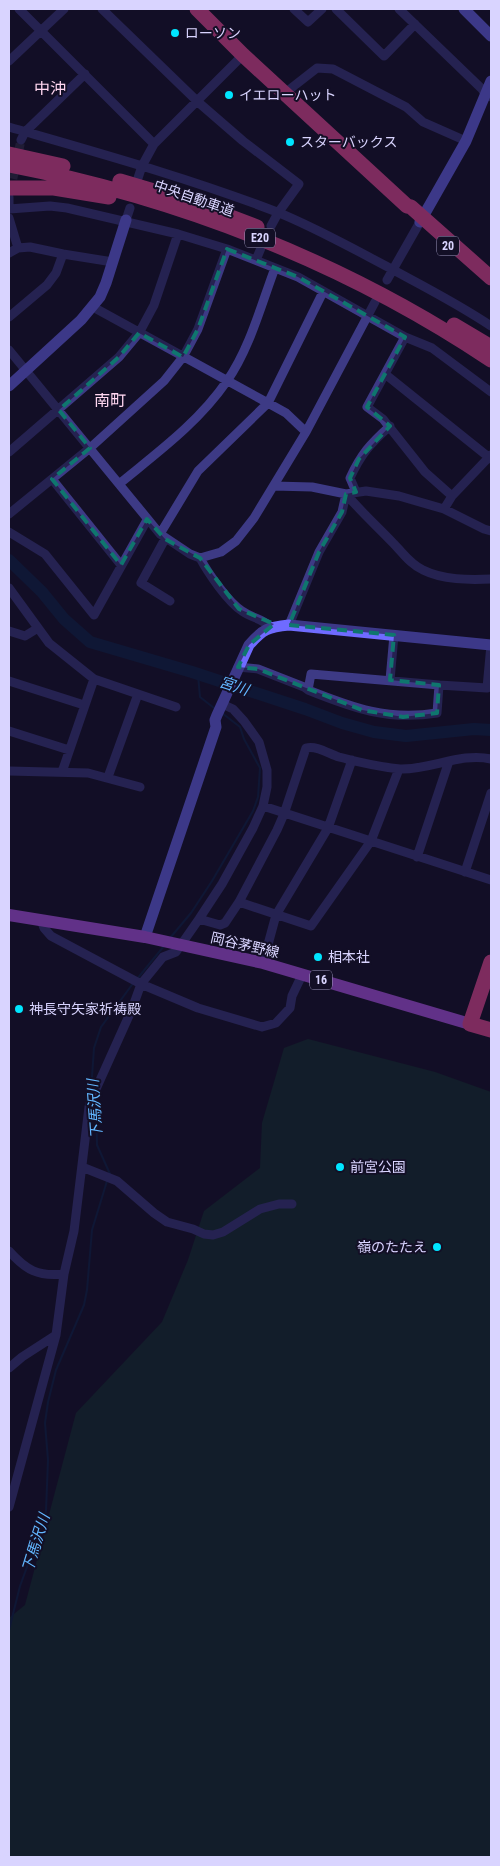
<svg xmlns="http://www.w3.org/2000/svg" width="500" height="1866" viewBox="0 0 500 1866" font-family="'Roboto Condensed','Noto Sans JP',sans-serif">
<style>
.green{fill:#12302f}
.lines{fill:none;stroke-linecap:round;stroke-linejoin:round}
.stream{stroke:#0c2248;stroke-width:2}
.river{stroke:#0c2248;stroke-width:12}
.street-tunnel{stroke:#312d47;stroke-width:9;stroke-dasharray:9 4.5;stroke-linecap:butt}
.street{stroke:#3d3a85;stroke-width:9}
.secondary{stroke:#6f6bff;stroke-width:11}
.primary{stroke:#c25bff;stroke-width:12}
.highway{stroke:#ff4fa3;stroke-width:15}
.marked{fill:none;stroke:#0f766e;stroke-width:4;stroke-dasharray:10 6;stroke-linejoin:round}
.poi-dot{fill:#00e5ff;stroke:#130f26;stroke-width:2}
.labels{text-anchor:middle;stroke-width:4;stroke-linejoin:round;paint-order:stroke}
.shield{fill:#130f26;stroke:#9e99be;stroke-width:1}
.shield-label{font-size:12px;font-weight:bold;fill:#d9d4ff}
.poi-label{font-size:14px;fill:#d9d4ff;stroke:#130f26;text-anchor:start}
.street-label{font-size:14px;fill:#d9d4ff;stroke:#130f26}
.water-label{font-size:15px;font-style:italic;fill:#62b6ff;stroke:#130f26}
.quarter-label{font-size:16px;fill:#ffd6f0;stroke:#130f26}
</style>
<rect width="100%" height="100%" fill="#130f26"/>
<!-- green -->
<path class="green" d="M308,1039L435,1072L491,1092V1857H9V1618L25,1605L76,1413L162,1322L188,1260L204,1211L260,1168L262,1123L284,1048Z"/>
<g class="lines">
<!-- stream -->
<path class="stream" d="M198,675L200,697L214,708
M170,938L191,913L212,881L253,811L258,797L260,768L244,739L240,727L222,713
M137,979L164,946
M91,1091L94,1048L101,1027L134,982
M96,1099L97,1145L110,1174
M9,1630L20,1586L38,1537L46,1511L48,1460L45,1423L48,1402L56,1370L84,1305L87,1290L92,1230L107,1181"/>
<!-- river -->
<path class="river" d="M9,560L42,592L64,619L90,642L192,672L305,709L342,723L374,732L406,736L474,729L491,730"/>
<!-- street-tunnel -->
<path class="street-tunnel" d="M10,192L21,140"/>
<!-- street -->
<path class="street" d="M19,9L154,144
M102,9L198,102L243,141L299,184L278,213L271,226
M294,9L308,22L322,9
M336,9L384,56L415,24
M399,9L482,89L485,94L491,97
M9,61L64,9
M285,93L317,68L333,69L406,107L423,122L466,141
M9,127C99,153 189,178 277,212C314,227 350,247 386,266C421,285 457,303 491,326
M21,140L25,132L85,74
M138,178L142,166L154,144L243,55
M9,205V197
M9,209L50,206L67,208L178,234L227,249L298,277L405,337L432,348L491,392
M9,218L18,248
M126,220L130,208
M9,253L18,248L30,247L63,254L113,262
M256,260L261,248
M387,280L420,222
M93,307L268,403L286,413L306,432
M9,317L47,285L56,273L63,254
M405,337L367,407L383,419L425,472L452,496
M9,350L160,534L190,554L200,558L221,552L236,541L254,518L306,432L375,302
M385,374L491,459
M9,452L119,357L139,333L154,305L178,234
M52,479L121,565
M119,484C158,452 198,423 227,381C250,348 261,305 275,268
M274,486L312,487L346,494L366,491L399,496L444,509L484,529L491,531
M356,492L350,478C361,454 370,444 390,426
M346,494C361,512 378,527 394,544C403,553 410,564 423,570C443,580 469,580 491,579
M444,509L452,496L491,455
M9,514L90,448L164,381L183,357L198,329L227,249
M9,532L45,554L94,615L147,520
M160,534L198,471L268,403L323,292
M165,539L141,583L170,601
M200,558C208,573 228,602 242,611C252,618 260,618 270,626
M9,588L49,643L94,679L176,707
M289,625L319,552L342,512L346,494
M9,631L25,636L38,628
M238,667L258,669L304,687L308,690C353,708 388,721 437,713L439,685L487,688L491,645
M390,680L394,635
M9,681L84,705
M308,690L311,674L439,685
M9,731L69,750
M9,771L88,773L140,787
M62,772L94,679
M108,777L138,694
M263,806L491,880
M417,857L449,761
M465,872L491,793
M239,902L311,926L371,841L399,769
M199,919L220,925L225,923L239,902L277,830L284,814L306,748C317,745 329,754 339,757C358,762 380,767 400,769C431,770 461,752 491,759
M41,920L44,928L51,936L141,984L198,1008L262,1027L276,1023L290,1008L292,996L302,975
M263,963L276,915L328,828L352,760
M82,1167L117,1181L154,1213L167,1222L193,1229L204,1234L213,1235L223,1232L260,1209L279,1204H292
M9,1251C26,1270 38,1277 64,1274
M9,1368L22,1357L56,1335
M9,1507L56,1335L64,1274L74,1231L89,1107L92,1098L132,1009L141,984L163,957L176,952L199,919L222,884L253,828L263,806L267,787V770L259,742L244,721L233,709L222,704"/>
<!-- secondary -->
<path class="secondary" d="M464,9L491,36
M420,222L466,141L491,81
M9,386L81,320L100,297L106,283L126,220
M145,937L216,727L215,720L217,715L249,645C263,629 268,627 289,625L491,645"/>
<!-- primary -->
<path class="primary" d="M9,915L145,937L263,963L470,1024"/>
<!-- highway -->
<path class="highway" d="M197,9L243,55L407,206L411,207L491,278
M9,154L63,166
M9,165C180,198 346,263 491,360
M120,181L194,203L257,227
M9,188H54L109,197
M454,325L491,347
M491,962L470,1024L491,1030"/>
</g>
<!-- marked area -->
<path d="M0 0H500V1866H0ZM227,249L298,277L405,337L367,407L390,426L359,459L350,478L356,492L346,494L342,512L319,552L289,625L394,635L390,680L439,685L437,713L403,717L362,710L258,669L238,667L249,645L274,624L239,609L200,558L165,539L147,519L121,565L52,479L90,448L59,410L119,357L139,333L183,357L198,329Z" fill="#130f26" fill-opacity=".55" fill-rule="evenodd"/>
<path class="marked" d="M227,249L298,277L405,337L367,407L390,426L359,459L350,478L356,492L346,494L342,512L319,552L289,625L394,635L390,680L439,685L437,713L403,717L362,710L258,669L238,667L249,645L274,624L239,609L200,558L165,539L147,519L121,565L52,479L90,448L59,410L119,357L139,333L183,357L198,329Z"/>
<!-- markers -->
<g class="poi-dot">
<circle cx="175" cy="33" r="5"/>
<circle cx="229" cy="95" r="5"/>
<circle cx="290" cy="142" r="5"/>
<circle cx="318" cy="957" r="5"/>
<circle cx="19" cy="1009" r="5"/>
<circle cx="340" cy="1167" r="5"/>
<circle cx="437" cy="1247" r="5"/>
</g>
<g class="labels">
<!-- shield labels -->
<g class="shield">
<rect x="245" y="228.5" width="30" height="19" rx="4"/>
<rect x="437" y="236.5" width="22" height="19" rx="4"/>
<rect x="310" y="970.5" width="22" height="19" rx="4"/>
</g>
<g class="shield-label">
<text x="260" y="242">E20</text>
<text x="448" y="250">20</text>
<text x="321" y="984">16</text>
</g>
<!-- poi labels -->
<g class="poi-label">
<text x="185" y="38">ローソン</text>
<text x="239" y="100">イエローハット</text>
<text x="300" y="147">スターバックス</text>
<text x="328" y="962">相本社</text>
<text x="29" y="1014">神長守矢家祈祷殿</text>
<text x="350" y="1172">前宮公園</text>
<text x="427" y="1252" text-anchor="end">嶺のたたえ</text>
</g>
<!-- street labels -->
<g class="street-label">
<text transform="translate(194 198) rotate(19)" y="5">中央自動車道</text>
<text transform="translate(245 945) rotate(13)" y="5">岡谷茅野線</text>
</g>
<!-- water labels -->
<g class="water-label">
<text transform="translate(234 686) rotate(18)" y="5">宮川</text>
<text transform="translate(95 1109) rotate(-94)" y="5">下馬沢川</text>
<text transform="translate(36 1543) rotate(-73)" y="5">下馬沢川</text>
</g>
<!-- quarter labels -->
<g class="quarter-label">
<text x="50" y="94">中沖</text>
<text x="110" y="406">南町</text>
</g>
</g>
<!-- border -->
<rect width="500" height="1866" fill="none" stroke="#d9d4ff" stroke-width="20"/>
</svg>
